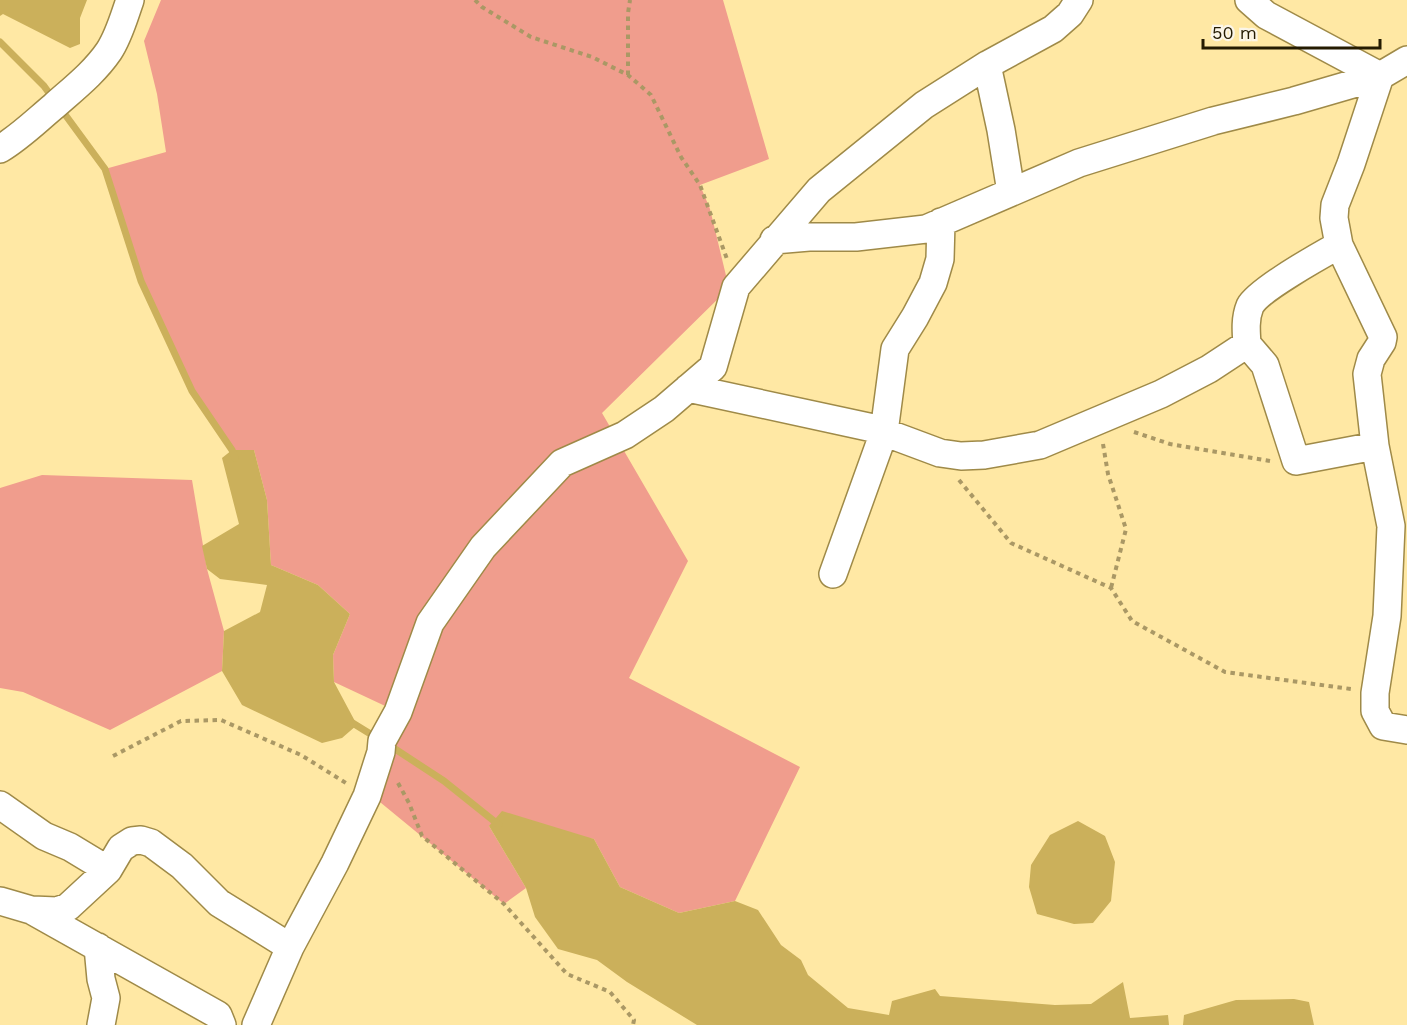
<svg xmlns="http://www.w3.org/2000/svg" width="1407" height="1025" viewBox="0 0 1407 1025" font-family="'Work Sans',sans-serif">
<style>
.green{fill:#f09d8d}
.water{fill:#cbb05b}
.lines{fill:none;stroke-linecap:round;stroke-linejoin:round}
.stream{stroke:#cbb05b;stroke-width:7}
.minor-casing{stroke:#9f8a48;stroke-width:30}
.path{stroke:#aa9865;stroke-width:4;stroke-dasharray:4.5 4.5;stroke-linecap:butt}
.minor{stroke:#fff;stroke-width:27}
</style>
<rect width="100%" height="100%" fill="#ffe8a4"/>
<!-- green -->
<path class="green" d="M161,0H723L769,159L700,185L710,209L729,288L602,413L688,561L629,678L800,767L735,901L679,913L620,887L594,839L489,826L526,888L504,904L358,784L398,712L334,682L333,655L350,614L318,585L271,565L267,500L254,450H232L192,391L141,281L105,169L166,152L157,94L144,41Z
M42,475L192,480L207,569L224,631L222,671L110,730L23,692L0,688V488Z"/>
<!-- water -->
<path class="water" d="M0,0H87L80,18V44L70,48L3,14L0,16Z
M232,450H254L267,500L271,565L318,585L350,614L333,655L334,682L357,725L342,738L322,743L242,705L222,671L224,631L260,612L267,585L220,579L207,569L202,546L239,524L222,458Z
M502,811L594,839L620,887L679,913L735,901L758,910L781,945L801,960L808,975L848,1008L889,1015L892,1001L935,989L940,996L1055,1005L1091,1004L1123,982L1130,1018L1168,1015L1169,1025H697L627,982L597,960L558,949L535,917L526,888L489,826Z
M1078,821L1105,836L1115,862L1111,901L1093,923L1074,924L1037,914L1029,887L1031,865L1050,835Z
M1294,999L1309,1002L1314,1025H1183L1184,1015L1236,1000Z"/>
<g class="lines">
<!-- stream -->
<path class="stream" d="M0,42L44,86L54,100
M61,109L105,169L141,281L192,391L232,450L235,458
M351,722L377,738
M389,745L444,781L499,825"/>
<defs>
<path id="minor" d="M1249,0L1266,15L1380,76L1351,164L1335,205L1334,218L1339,245L1383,337L1382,342L1371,359L1367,374L1375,446L1391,526L1387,616L1375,693V711L1383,726L1407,730
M987,65L1001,130L1011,192
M0,149C20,137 36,121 54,106C73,89 94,73 109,51C119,36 124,17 130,0
M774,240L809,237H856L926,229L1079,163L1213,121L1294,101L1380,76L1407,60
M1247,344L1265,365L1296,461L1375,446
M688,388L873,428L940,453L961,456L984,455L1040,445L1161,394L1209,369L1247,344C1246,331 1245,318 1250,306C1258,290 1321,255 1339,245
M833,574L884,432L895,349L915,317L933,283L940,259L941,222
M0,805L44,836L70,847L108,870L121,848L132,841L141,840L151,843L182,866L219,903L290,947
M0,901L31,910L218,1015L222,1025
M32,910L57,911L68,907L108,870
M98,947L101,979L106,998L101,1025
M256,1025L290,947L335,863L367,796L381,752L382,741L398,712L430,623L483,547L562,463L625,435L664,409L713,367L736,287L819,190L924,105L987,65L1053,29L1070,14L1079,0"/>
</defs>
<!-- minor casing -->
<use href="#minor" class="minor-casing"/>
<!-- path -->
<path class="path" d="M475,0L482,7L531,37L592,57L628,75L651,95L681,157L700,185L727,259
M628,75V13L630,0
M1134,432L1170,444L1270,461
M1103,444L1108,474L1126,529L1111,588
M959,480L1011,543L1111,588L1132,621L1225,672L1351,689
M113,756L181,721L221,720L301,755L346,783
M398,783L409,803L422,836L504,904L567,974L610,992L634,1020L633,1025"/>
<!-- minor -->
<use href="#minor" class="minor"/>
</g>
<!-- scale -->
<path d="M1203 39v9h177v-9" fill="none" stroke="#241b01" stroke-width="3"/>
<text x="1212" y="39" font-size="18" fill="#241b01" stroke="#fbf6e9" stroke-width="4.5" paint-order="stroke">50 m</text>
</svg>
